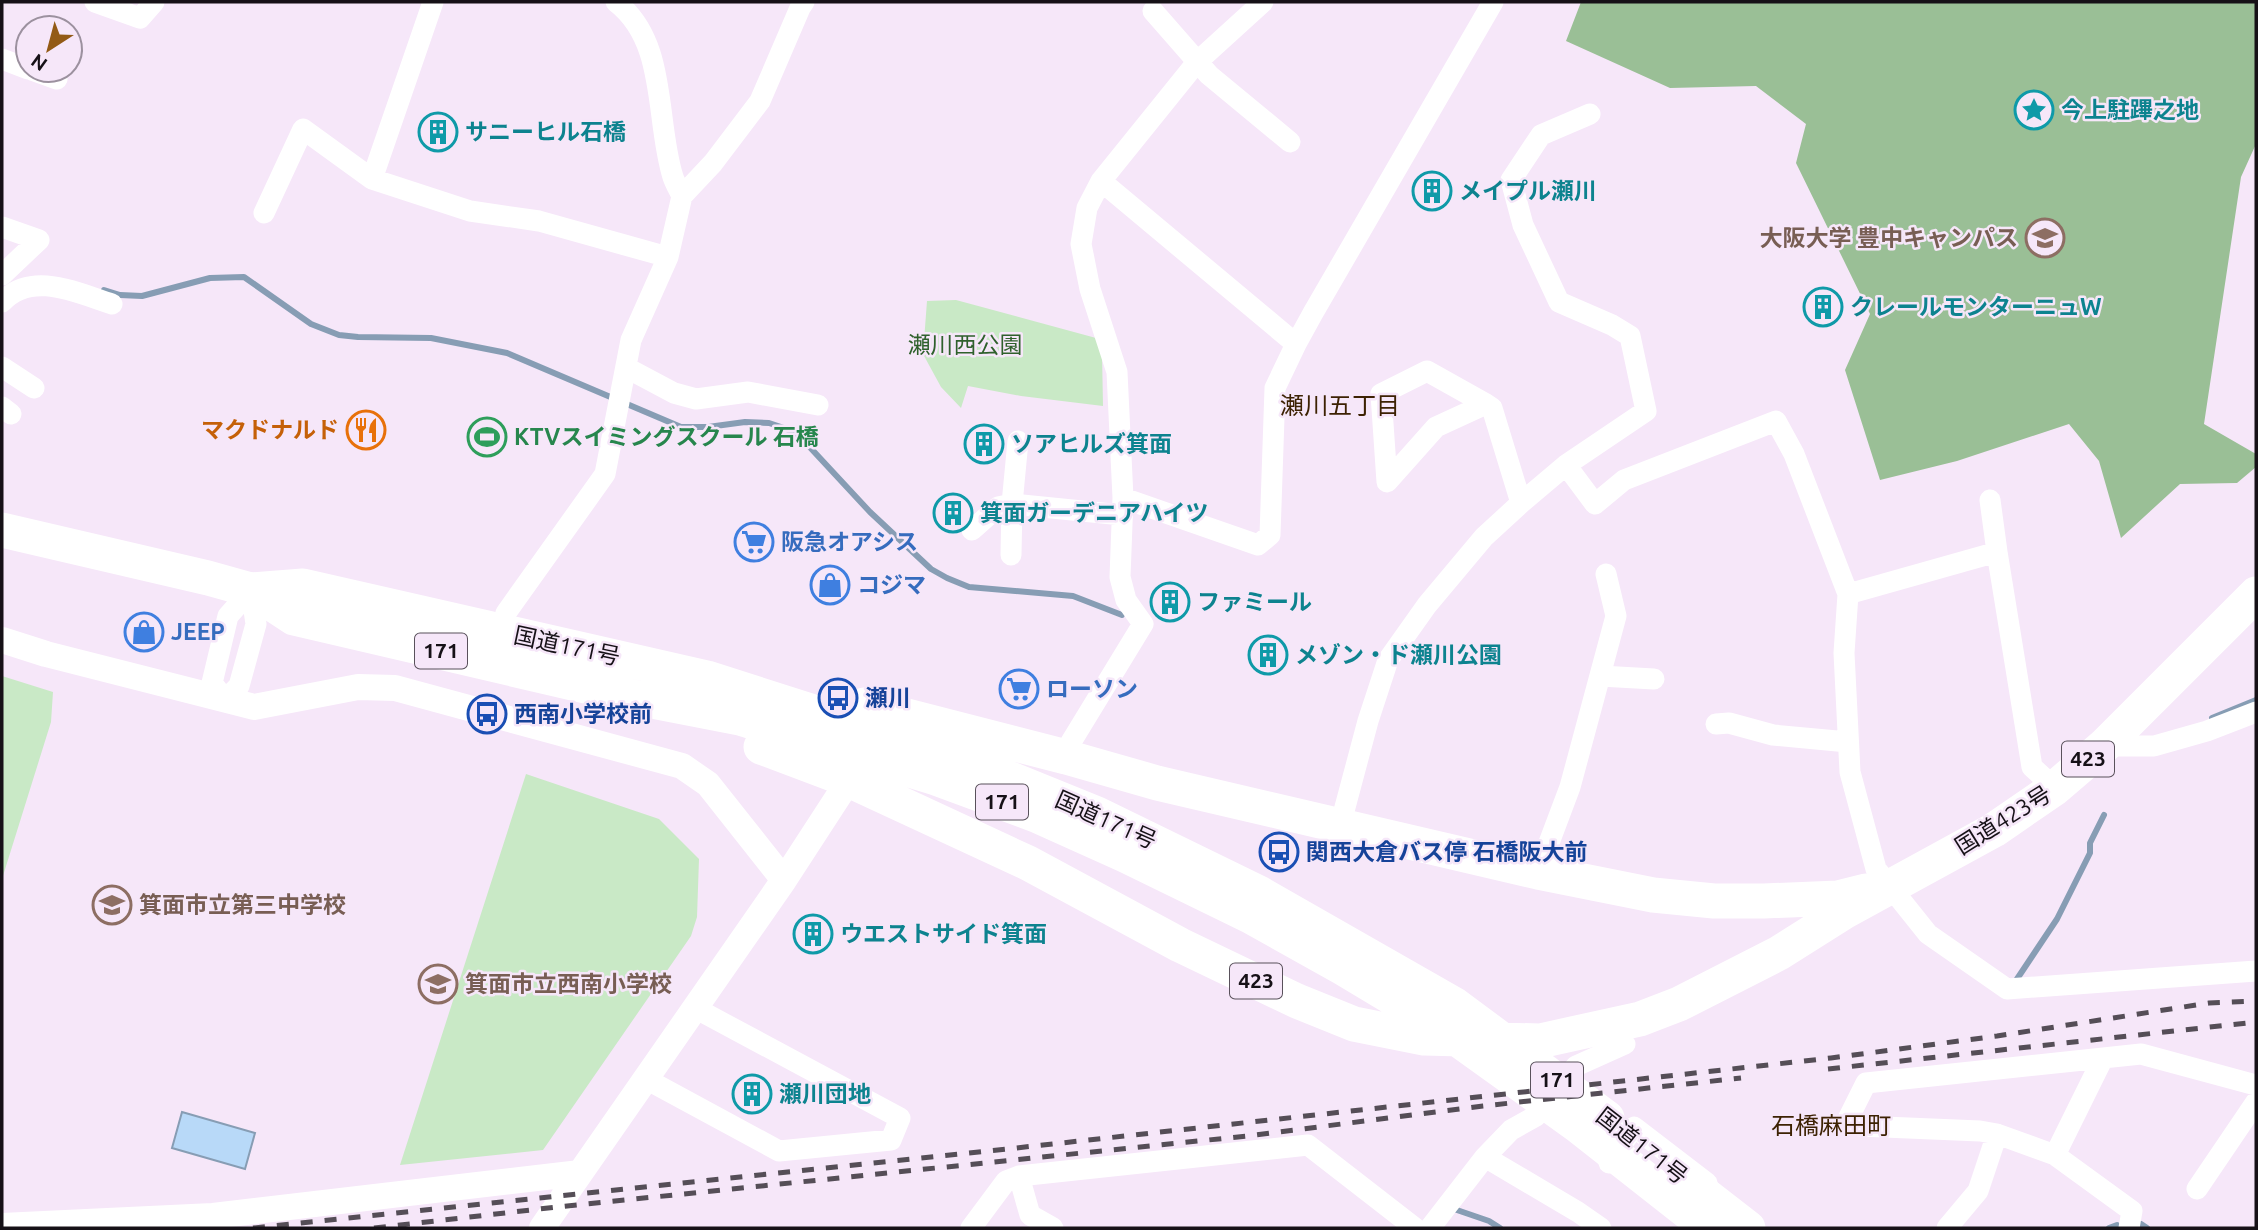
<svg xmlns="http://www.w3.org/2000/svg" width="2258" height="1230" viewBox="0 0 2258 1230" font-family="Ubuntu,'Noto Sans JP',sans-serif">
<style>
.green{fill:#c9e9c6}
.forest{fill:#9abf96}
.water{fill:#b8d9f8;stroke:#879db4;stroke-width:2}
.lines{fill:none;stroke-linecap:round;stroke-linejoin:round}
.stream{stroke:#879db4;stroke-width:6}
.minor{stroke:#fff;stroke-width:21}
.tertiary{stroke:#fff;stroke-width:26}
.trunk{stroke:#fff;stroke-width:35}
.rail{stroke:#554e57;stroke-width:5;stroke-dasharray:12 12;stroke-linecap:butt}
.labels{text-anchor:middle;stroke-width:5;stroke-linejoin:round;paint-order:stroke}
.shield{fill:#f6e7f9;stroke:#59515b;stroke-width:2}
.shield-label{font-size:21px;font-weight:bold;fill:#161117}
.culture-label{font-size:23px;font-weight:bold;fill:#0d838f;stroke:#f6e7f9;text-anchor:start}
.education-label{font-size:23px;font-weight:bold;fill:#785e54;stroke:#f6e7f9;text-anchor:start}
.park-label{font-size:23px;fill:#2f612c;stroke:#f6e7f9}
.food-label{font-size:23px;font-weight:bold;fill:#c56008;stroke:#f6e7f9;text-anchor:end}
.leisure-label{font-size:23px;font-weight:bold;fill:#27864d;stroke:#f6e7f9;text-anchor:start}
.shop-label{font-size:23px;font-weight:bold;fill:#366cbe;stroke:#f6e7f9;text-anchor:start}
.street-label{font-size:23px;fill:#161117;stroke:#f6e7f9}
.transit-label{font-size:23px;font-weight:bold;fill:#164399;stroke:#f6e7f9;text-anchor:start}
.neighbourhood-label{font-size:24px;fill:#3d2203;stroke:#f6e7f9}
</style>
<rect width="100%" height="100%" fill="#f6e7f9"/>
<!-- green -->
<path class="green" d="M956,300L1096,338L1102,353L1103,406L1021,396L968,386L961,408L941,387L923,354L927,301Z
M2,676L53,692L51,722L2,879Z
M526,774L659,819L699,859L697,917L691,936L543,1150L400,1165Z"/>
<!-- forest -->
<path class="forest" d="M1581,2H2256V144L2241,177L2204,424L2256,454V467L2237,483L2180,484L2121,538L2099,461L2069,424L1957,461L1880,480L1845,370L1870,314L1796,163L1806,124L1756,86L1670,88L1566,41Z"/>
<!-- water -->
<path class="water" d="M182,1112L255,1133L245,1169L172,1148Z"/>
<g class="lines">
<!-- stream -->
<path class="stream" d="M104,290L120,295L142,296L210,278L244,277L311,324L339,335L358,337L431,338L507,353L681,427H708L745,422L769,423L787,429L805,442L870,512L931,569L947,578L969,587L1073,596L1122,615
M2212,718L2256,700
M2017,979L2057,919L2090,853V843L2104,815
M1451,1212L1454,1209L1489,1221L1500,1228
M2141,1224L2147,1228
M2109,1228L2117,1225"/>
<!-- minor -->
<path class="minor" d="M95,2L140,18L154,2
M616,2C668,42 655,120 673,177C675,183 679,190 682,196
M1153,11L1209,75L1290,142
M2,59L28,69
M32,70L57,79
M372,179L433,2
M1101,181L1296,344
M264,213L303,129L372,179L470,211L539,221L668,257
M2,227L39,240L2,275
M2,302C32,270 77,293 112,304
M2,367L34,388
M627,368L674,393L696,399L748,392L818,405
M1486,404L1436,427L1387,482L1381,394L1427,371L1486,404L1492,408L1521,503
M2,407L11,414
M1018,441L1012,504L1122,515
M1566,465L1595,504L1624,480L1776,421L1794,454L1848,594L1844,653L1850,772L1876,869L1928,934L2007,989L2256,971
M1123,498L1258,545L1270,535L1275,388L1296,344L1313,313L1493,2
M1990,500L1997,552
M972,530L998,507L1012,504L1011,555
M251,590L256,624L239,686L225,700L212,683L228,616Z
M1848,594L1997,552L2032,767L2055,788
M501,632L506,613L605,474L631,340L668,257L682,196L713,163L760,101L800,8L804,2
M1600,676L1654,679
M1716,724L1729,723L1773,735L1848,742
M2104,746H2154L2207,731L2256,712
M1066,757L1071,742L1143,624L1126,600L1120,577L1123,498L1117,372L1090,289L1081,244L1087,208L1101,181L1197,62L1263,2
M1340,826L1368,721L1388,660L1427,605L1484,537L1521,503L1566,465L1646,411L1630,336L1612,325L1559,302L1523,225L1511,180L1541,135L1590,114
M1538,872L1570,787L1616,616L1606,574
M646,1079L779,1151L891,1140L900,1118L695,1008
M2055,1155L2102,1060
M1485,1157L1578,1212L1601,1228
M1609,1163L1634,1127L1707,1183
M1019,1176L1030,1215L1053,1228
M2197,1189L2256,1102
M971,1228L1006,1181L1019,1176L1308,1145L1415,1228
M1430,1228L1485,1157L1511,1130L1536,1116L1576,1066L1625,1044
M1947,1228L1978,1191L1997,1134
M2129,1228L2132,1211L2055,1155L1997,1134L1980,1131L1860,1126L1849,1117L1866,1083L2141,1054L2256,1085"/>
<!-- tertiary -->
<path class="tertiary" d="M2,640L46,654L254,707L358,687L395,688L682,766L708,784L784,880
M2,1226L213,1216L580,1173
M542,1228L784,880L849,780"/>
<!-- trunk -->
<path class="trunk" d="M2,530L208,578L251,590L294,618L637,698L740,718L936,778L1036,815L1125,855L1250,916L1343,968L1438,1025L1577,1125L1708,1228
M251,590L303,586L707,678L961,759L1097,814L1259,893L1455,1005L1607,1118
M864,705L1066,757L1157,783L1538,872L1653,895L1714,901H1764L1838,898L1866,891
M761,747L849,780L1028,863L1180,945L1297,1001L1354,1024L1424,1038L1540,1041L1640,1019L1679,1004L1779,953L1844,912L1994,830L2055,788L2104,746L2256,594
M1690,1183L1748,1228"/>
<!-- rail -->
<path class="rail" d="M1828,1069L2256,1022
M253,1228L1016,1148L1831,1058L1997,1036L2209,1003L2256,1001
M374,1228L557,1207L1247,1136L1483,1106L1741,1078"/>
</g>
<!-- icons -->
<defs>
<symbol id="sight-ring" viewBox="-11 -11 22 22"><circle r="9.5" fill="#f6e7f9" stroke="#0f9aa8" stroke-width="1.5"/><path d="M0-6L1.8-2.2L6-1.7L2.9 1.2L3.7 5.4L0 3.3L-3.7 5.4L-2.9 1.2L-6-1.7L-1.8-2.2Z" fill="#0f9aa8"/></symbol>
<symbol id="building-ring" viewBox="-11 -11 22 22"><circle r="9.5" fill="#f6e7f9" stroke="#0f9aa8" stroke-width="1.5"/><path d="M-4-6H4V6H1V3H-1V6H-4ZM-2.5-4.3h1.7v1.8h-1.7ZM.8-4.3h1.7v1.8H.8ZM-2.5-1h1.7V.8h-1.7ZM.8-1h1.7V.8H.8Z" fill="#0f9aa8"/></symbol>
<symbol id="university-ring" viewBox="-11 -11 22 22"><circle r="9.5" fill="#f6e7f9" stroke="#8d6e63" stroke-width="1.5"/><path d="M0-5L7-2L0 1L-7-2ZM-4 1L0 2.5L4 1V4Q0 6-4 4Z" fill="#8d6e63"/></symbol>
<symbol id="restaurant-ring" viewBox="-11 -11 22 22"><circle r="9.5" fill="#f6e7f9" stroke="#e8710a" stroke-width="1.5"/><path d="M-5-6h1v4h1v-4h1v4h1v-4h1v5L-1.5 .5V6h-2V.5L-5-1ZM5-6V6H3V1.5H1.5Q1.5-4 5-6Z" fill="#e8710a"/></symbol>
<symbol id="stadium-ring" viewBox="-11 -11 22 22"><circle r="9.5" fill="#f6e7f9" stroke="#2e9e5b" stroke-width="1.5"/><path d="M0-5a6.5 5 0 1 0 0 10a6.5 5 0 1 0 0-10ZM-3.5-1.8h7v3.6h-7Z" fill="#2e9e5b"/></symbol>
<symbol id="supermarket-ring" viewBox="-11 -11 22 22"><circle r="9.5" fill="#f6e7f9" stroke="#3f7fe0" stroke-width="1.5"/><path d="M-6-5.5h2.5l.6 2H6L4.5 2H-2.5L-4.4-4H-6ZM-1.5 3.2a1.3 1.3 0 1 0 .1 0ZM3 3.2a1.3 1.3 0 1 0 .1 0Z" fill="#3f7fe0"/></symbol>
<symbol id="shop-ring" viewBox="-11 -11 22 22"><circle r="9.5" fill="#f6e7f9" stroke="#3f7fe0" stroke-width="1.5"/><path d="M-5-2.5h2.3a2.7 3.5 0 0 1 5.4 0H5L5.5 6h-11ZM-1.5-2.5h3a1.5 2.3 0 0 0-3 0Z" fill="#3f7fe0"/></symbol>
<symbol id="bus-ring" viewBox="-11 -11 22 22"><circle r="9.5" fill="#f6e7f9" stroke="#1a4fb4" stroke-width="1.5"/><path d="M-5-6H5V4H4V6H2V4H-2V6H-4V4H-5ZM-3.5-4V0h7V-4ZM-3.5 1.2v1.5H-2V1.2ZM2 1.2v1.5H3.5V1.2Z" fill="#1a4fb4"/></symbol>
<symbol id="school-ring" viewBox="-11 -11 22 22"><circle r="9.5" fill="#f6e7f9" stroke="#8d6e63" stroke-width="1.5"/><path d="M0-5L7-2L0 1L-7-2ZM-4 1L0 2.5L4 1V4Q0 6-4 4Z" fill="#8d6e63"/></symbol>
</defs>
<g fill-rule="evenodd">
<use href="#sight-ring" x="2012" y="88" width="44" height="44"/>
<use href="#building-ring" x="416" y="110" width="44" height="44"/>
<use href="#building-ring" x="1410" y="169" width="44" height="44"/>
<use href="#university-ring" x="2023" y="216" width="44" height="44"/>
<use href="#building-ring" x="1801" y="285" width="44" height="44"/>
<use href="#restaurant-ring" x="344" y="408" width="44" height="44"/>
<use href="#stadium-ring" x="465" y="415" width="44" height="44"/>
<use href="#building-ring" x="962" y="422" width="44" height="44"/>
<use href="#building-ring" x="931" y="491" width="44" height="44"/>
<use href="#supermarket-ring" x="732" y="520" width="44" height="44"/>
<use href="#shop-ring" x="808" y="563" width="44" height="44"/>
<use href="#building-ring" x="1148" y="580" width="44" height="44"/>
<use href="#shop-ring" x="122" y="610" width="44" height="44"/>
<use href="#building-ring" x="1246" y="633" width="44" height="44"/>
<use href="#supermarket-ring" x="997" y="667" width="44" height="44"/>
<use href="#bus-ring" x="816" y="676" width="44" height="44"/>
<use href="#bus-ring" x="465" y="692" width="44" height="44"/>
<use href="#bus-ring" x="1257" y="830" width="44" height="44"/>
<use href="#school-ring" x="90" y="883" width="44" height="44"/>
<use href="#building-ring" x="791" y="912" width="44" height="44"/>
<use href="#school-ring" x="416" y="962" width="44" height="44"/>
<use href="#building-ring" x="730" y="1072" width="44" height="44"/>
</g>
<g class="labels">
<!-- shield labels -->
<g class="shield">
<rect x="415" y="633.5" width="52" height="35" rx="5"/>
<rect x="2062" y="741.5" width="52" height="35" rx="5"/>
<rect x="976" y="784.5" width="52" height="35" rx="5"/>
<rect x="1230" y="963.5" width="52" height="35" rx="5"/>
<rect x="1531" y="1062.5" width="52" height="35" rx="5"/>
</g>
<g class="shield-label">
<text x="441" y="658">171</text>
<text x="2088" y="766">423</text>
<text x="1002" y="809">171</text>
<text x="1256" y="988">423</text>
<text x="1557" y="1087">171</text>
</g>
<!-- culture labels -->
<g class="culture-label">
<text x="2061" y="118">今上駐蹕之地</text>
<text x="465" y="140">サニーヒル石橋</text>
<text x="1459" y="199">メイプル瀬川</text>
<text x="1850" y="315">クレールモンターニュW</text>
<text x="1011" y="452">ソアヒルズ箕面</text>
<text x="980" y="521">箕面ガーデニアハイツ</text>
<text x="1197" y="610">ファミール</text>
<text x="1295" y="663">メゾン・ド瀬川公園</text>
<text x="840" y="942">ウエストサイド箕面</text>
<text x="779" y="1102">瀬川団地</text>
</g>
<!-- education labels -->
<g class="education-label">
<text x="2018" y="246" text-anchor="end">大阪大学 豊中キャンパス</text>
<text x="139" y="913">箕面市立第三中学校</text>
<text x="465" y="992">箕面市立西南小学校</text>
</g>
<!-- park labels -->
<g class="park-label">
<text x="965" y="353">瀬川西公園</text>
</g>
<!-- food labels -->
<g class="food-label">
<text x="339" y="438">マクドナルド</text>
</g>
<!-- leisure labels -->
<g class="leisure-label">
<text x="514" y="445">KTVスイミングスクール 石橋</text>
</g>
<!-- shop labels -->
<g class="shop-label">
<text x="781" y="550">阪急オアシス</text>
<text x="857" y="593">コジマ</text>
<text x="171" y="640">JEEP</text>
<text x="1046" y="697">ローソン</text>
</g>
<!-- street labels -->
<g class="street-label">
<text transform="translate(567 646) rotate(12)" y="8">国道171号</text>
<text transform="translate(1106 820) rotate(24)" y="8">国道171号</text>
<text transform="translate(2003 820) rotate(-32)" y="8">国道423号</text>
<text transform="translate(1642 1146) rotate(38)" y="8">国道171号</text>
</g>
<!-- transit labels -->
<g class="transit-label">
<text x="865" y="706">瀬川</text>
<text x="514" y="722">西南小学校前</text>
<text x="1306" y="860">関西大倉バス停 石橋阪大前</text>
</g>
<!-- neighbourhood labels -->
<g class="neighbourhood-label">
<text x="1340" y="414">瀬川五丁目</text>
<text x="1831" y="1134">石橋麻田町</text>
</g>
</g>
<!-- border -->
<rect width="2258" height="1230" fill="none" stroke="#161117" stroke-width="7"/>
<!-- north arrow -->
<g transform="translate(49 49) rotate(216)"><circle r="33" fill="#f6e7f9" stroke="#9c919f" stroke-width="2"/>
<path d="M0-5L12 26L0 18L-12 26Z" fill="#935a16"/>
<text y="-10" font-size="19" font-weight="bold" text-anchor="middle" fill="#161117">N</text>
</g>
</svg>
